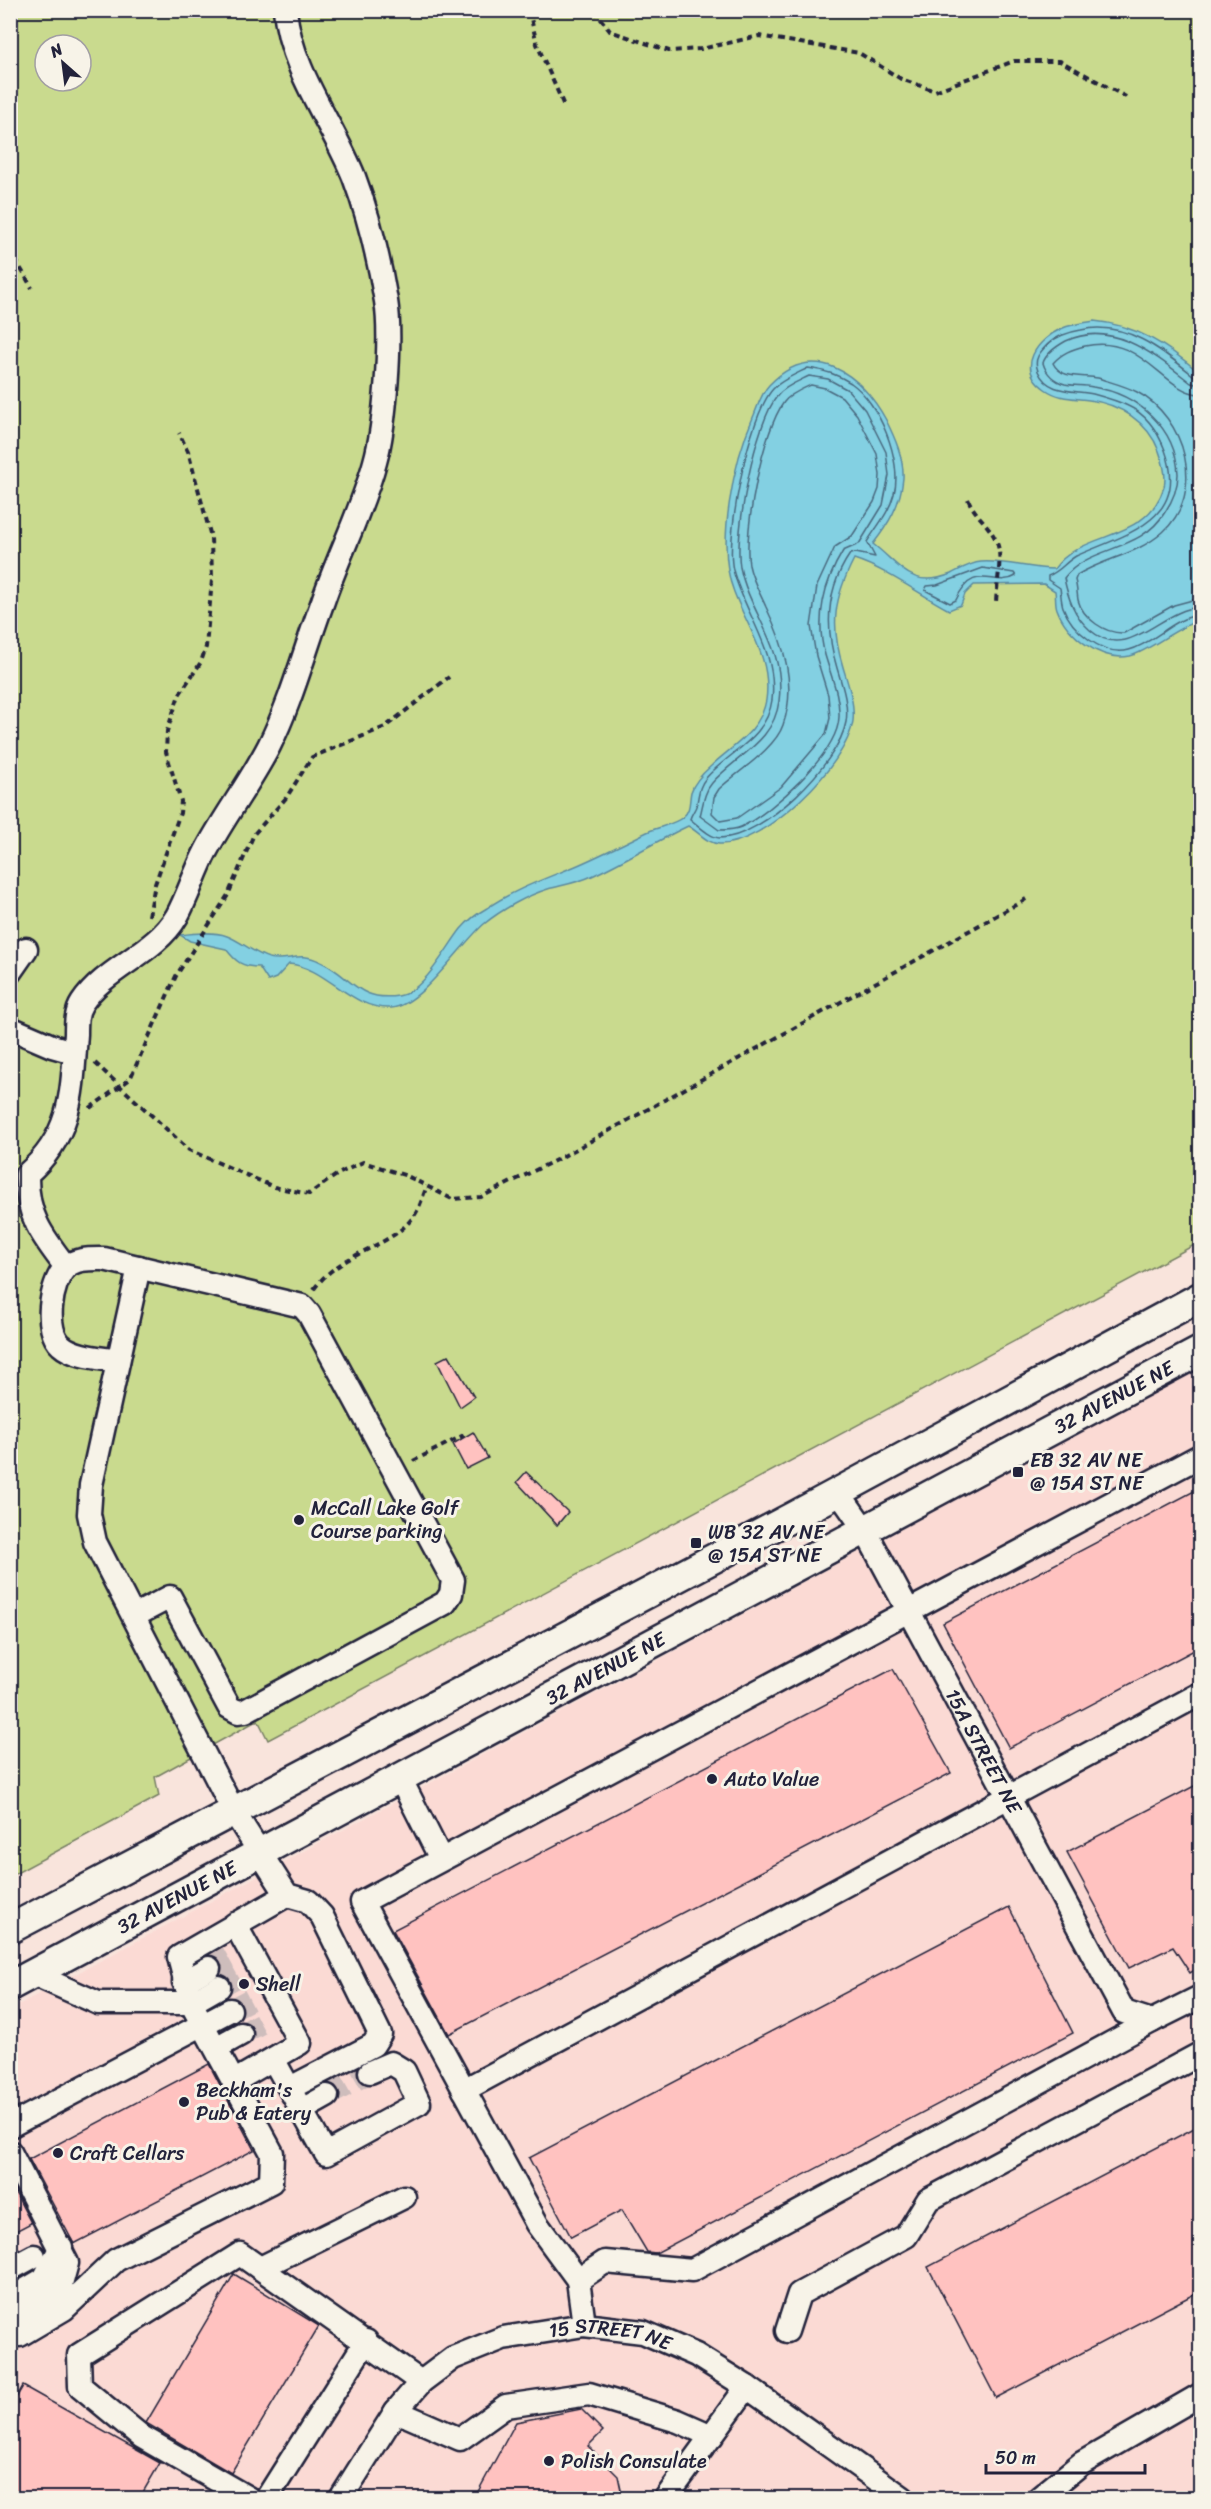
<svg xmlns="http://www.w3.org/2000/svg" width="1211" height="2509" viewBox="0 0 1211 2509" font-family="Sriracha,sans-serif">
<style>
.built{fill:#fbdad4}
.green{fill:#c9da8e;stroke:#767e64;stroke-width:1.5;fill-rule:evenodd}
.water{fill:#83d0e2;stroke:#5c8a9f;stroke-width:1.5}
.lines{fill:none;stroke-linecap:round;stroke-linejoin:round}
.shore{stroke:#49687e;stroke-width:1.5}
.building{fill:#ffc2c0;stroke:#22223b;stroke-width:1.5}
.minor-tunnel{stroke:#cebdbc;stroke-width:22;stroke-dasharray:22 11;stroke-linecap:butt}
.minor-casing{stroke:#22223b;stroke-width:27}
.major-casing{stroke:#22223b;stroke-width:33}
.path{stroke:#22223b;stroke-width:4;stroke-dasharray:6 4.5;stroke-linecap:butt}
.minor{stroke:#f7f3e8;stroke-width:22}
.major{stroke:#f7f3e8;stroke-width:28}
.poi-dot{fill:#22223b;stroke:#f7f3e8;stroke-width:2}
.labels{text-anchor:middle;stroke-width:6;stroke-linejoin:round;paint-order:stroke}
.street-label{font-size:20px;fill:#22223b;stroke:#f7f3e8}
.poi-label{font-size:20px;fill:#22223b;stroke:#f7f3e8;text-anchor:start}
</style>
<rect width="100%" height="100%" fill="#f9e4dc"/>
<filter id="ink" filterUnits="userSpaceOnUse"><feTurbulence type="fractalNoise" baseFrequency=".0167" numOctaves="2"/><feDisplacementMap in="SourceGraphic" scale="12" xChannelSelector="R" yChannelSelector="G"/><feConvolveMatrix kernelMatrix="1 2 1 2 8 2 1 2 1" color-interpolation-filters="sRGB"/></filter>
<g filter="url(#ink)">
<!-- built -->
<path class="built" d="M1200,1368V2498H11V2009Z"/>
<!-- green -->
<path class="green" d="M11,11H1200V1242L268,1740L258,1720L155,1777L159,1796L11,1876ZM45,45H81V81H45Z"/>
<!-- water -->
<path class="water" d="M1094,321C1137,325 1168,346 1200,373V620C1176,627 1150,651 1130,656C1101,662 1067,636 1057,609C1055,604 1056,597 1055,591L1044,584L974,585L965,594L961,605L949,610C917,593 888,570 854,559C834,598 830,625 843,667C848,684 855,703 853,721C847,765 764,846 719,844C706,843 699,832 688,826C656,841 625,861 592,876C577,883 563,885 548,889C528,895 501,910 484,924C461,944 421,1006 391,1008C350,1010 327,967 289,964L276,978L268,981L259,967C242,967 236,962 226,949L190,941L180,935C195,933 213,931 227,936C241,941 254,954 269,958C289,963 297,950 321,962C352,976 357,1002 398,996C423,993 446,948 461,929C467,922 478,913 487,908C515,889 547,878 578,865C601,855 623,844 645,833C656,827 674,825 683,817C691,810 689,801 691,792C694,782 703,773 711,766C732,746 761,731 766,700C772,659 748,629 734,592C715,545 734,460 754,415C758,405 762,392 769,385C814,338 862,375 886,420C895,438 904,458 903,478C901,504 888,525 873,544C901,566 912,590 951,574C961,569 970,563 981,562C1004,560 1030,569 1054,569C1082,529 1146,544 1164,487C1167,475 1163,462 1159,451C1148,422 1120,404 1089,400C1073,398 1059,399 1045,389C1015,368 1037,339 1063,328C1072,324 1084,323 1094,321Z"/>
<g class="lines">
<!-- shore -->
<path class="shore" d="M808,368C824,370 837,374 851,383C879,402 903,461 894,494C889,513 877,526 867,542L875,557L856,553L850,554C826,589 825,629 837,668C842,685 849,705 846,722C839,763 763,838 720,838C709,837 698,825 690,819C691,814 696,809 697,803C699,793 699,786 706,778C730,751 767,738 772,700C778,651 745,615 733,570C725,537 749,415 773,389C781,380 796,374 808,368Z
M809,376L828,379L848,390L865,410L886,452L889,475L883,505L859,544L843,551C824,582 815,619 825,655C831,676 840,696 839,717C838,753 772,812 741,827C735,830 726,830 719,830L700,816C703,805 704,792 712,783C737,755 774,742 779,701C786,646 750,615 740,567C734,533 755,422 778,395C785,386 799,381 809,376Z
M1200,377L1194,376C1162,350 1125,320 1081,330C1069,332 1058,335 1048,344C1040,352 1033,359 1038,371C1048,394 1073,390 1093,394C1104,397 1118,401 1128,406C1146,414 1158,432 1165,450C1191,521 1123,535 1076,556C1064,563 1061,571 1048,576V580L1060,588C1061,594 1061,601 1063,607C1071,630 1103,657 1129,650C1155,643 1173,617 1200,615
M811,385L825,388L842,397L857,415L877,454L880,475L879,489L874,502L852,536L835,547L817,586L811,626L816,656L828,695L830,718L826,734L781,787L737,818L720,821L712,813L714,797L719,789C737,772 775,749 783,725C797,685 784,644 766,607C760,593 752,580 749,565C743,531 763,430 784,402C790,394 802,389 811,385Z
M1200,385L1191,383C1156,356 1113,319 1066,341C1057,346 1046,353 1043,363C1046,373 1054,381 1065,384C1074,386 1084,385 1093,387C1137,394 1176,427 1178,474C1178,489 1173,500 1165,512C1141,553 1089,545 1064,578C1068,598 1074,616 1090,630C1129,664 1160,609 1200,607
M1200,394C1164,393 1142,333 1085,346C1072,349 1062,353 1053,363C1061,380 1083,375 1098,378C1110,382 1126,386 1137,392C1185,417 1207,492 1163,532C1137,555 1105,558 1077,575L1075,580C1077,587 1077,593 1078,600C1083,619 1106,634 1124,633L1174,605L1200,598
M983,568L1014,573L1016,576C995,589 974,560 956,600L950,603L925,590L927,586L937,585Z"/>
</g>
<!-- building -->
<path class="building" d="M449,1355L474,1397L460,1407L437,1361Z
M473,1432L488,1458L466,1469L453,1444Z
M526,1472L568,1512L557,1525L517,1482Z
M1200,1488V1647L1009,1748L943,1623Z
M893,1669L951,1773L449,2034L393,1930Z
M1200,1783V1967L1190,1973L1173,1947L1129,1968L1067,1852Z
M1009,1907L1073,2033L656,2253L647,2252L622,2210L571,2237L529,2158Z
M209,2064L254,2150L74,2244L29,2159Z
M1200,2125V2291L996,2398L928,2267Z
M10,2183L31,2223L10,2234Z
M234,2274L319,2326L231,2473L146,2423Z
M23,2386L160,2463L139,2499H10V2408Z
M581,2409L603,2431L588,2446L618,2476L623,2499H474L516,2422Z"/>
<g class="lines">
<!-- minor-tunnel -->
<path class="minor-tunnel" d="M209,1968L233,1955
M219,1987L244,1973
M230,2010L257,1996
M241,2034L269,2019
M327,2096L370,2072"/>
<defs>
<g id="minor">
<path d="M10,972L26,949"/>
<path d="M10,1028L52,1046L73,1052"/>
<path d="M66,1267C42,1236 26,1215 27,1174C73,1134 72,1091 76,1034C76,1023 76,1012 82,1003C106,967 155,954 177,916C188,896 195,872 206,851C225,815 250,783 269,746C292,700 305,649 323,601C339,554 362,510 375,462C385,427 392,338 386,301C379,259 369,217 354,177C332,122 291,71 285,10"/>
<path d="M139,1267L91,1485L89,1514L95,1542L234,1812L287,1895L308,1901L322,1916L380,2034L373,2045L290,2088"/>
<path d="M118,1361C102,1358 74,1357 61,1345C44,1330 50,1284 65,1268C75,1258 91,1259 104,1259L302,1306L309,1314L453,1580L451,1594L445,1603L245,1711L238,1712L229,1707L170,1597L134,1616"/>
<path id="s1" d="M839,1493L865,1530L1124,2012L1152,2021L1200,1997"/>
<path d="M400,1778L441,1859"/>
<path d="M33,1974L98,2003H191L219,1987"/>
<path d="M184,1982L209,1968"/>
<path d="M216,2048L241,2034"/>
<path d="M273,2059L326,2154L419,2103L404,2071L391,2063L370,2072"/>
<path d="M235,2081L300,2043L235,1924"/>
<path d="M464,2090L1200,1694"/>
<path d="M302,2110L327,2096"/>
<path d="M10,2126L230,2010"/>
<path d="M10,2152L67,2263L59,2292L14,2322"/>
<path d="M260,2268L404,2197"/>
<path d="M10,2269L34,2256"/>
<path d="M578,2280L537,2224L362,1902L1200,1456"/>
<path d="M10,2299L44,2279L61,2247"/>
<path d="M584,2325L578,2280L605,2262L692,2270L1152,2021"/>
<path d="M787,2331L799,2294L906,2236L928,2200L1200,2054"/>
<path d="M20,2335L64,2309L116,2260L271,2182L272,2153L191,2003L179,1957L287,1895"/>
<path d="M396,2411L460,2439L506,2406L589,2394L678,2421L712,2436"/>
<path d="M248,2498L142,2437L80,2386L79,2355L240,2254L421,2382"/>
<path d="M267,2498L366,2341"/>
<path id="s2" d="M341,2498L396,2411L421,2382L453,2358L503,2338L584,2325L643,2332L696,2355L747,2387L903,2498"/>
<path d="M666,2498L747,2387"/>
<path d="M1039,2498L1082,2463L1200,2395"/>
</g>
<g id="major">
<path d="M10,1929L796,1515L1200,1297"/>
<path id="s3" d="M10,1986L1200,1351"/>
</g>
</defs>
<!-- minor casing -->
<use href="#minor" class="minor-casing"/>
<!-- major casing -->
<use href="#major" class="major-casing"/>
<!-- path -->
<path class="path" d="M529,10L537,44L564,106
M594,10L610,31L669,51L701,49L759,36L859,53L901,79L935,91L1014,61H1060L1126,97
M10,250L32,288
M968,499C975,516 991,526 997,543C1003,557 996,587 996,605
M149,916L155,884L180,813L181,801L166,752L167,731L179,695L201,662L206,647L212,580L211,537L188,451L179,433
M95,1063L189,1150L274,1187L309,1194L338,1174L363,1162L407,1176L452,1199L481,1197L560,1158L1028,898
M90,1108L130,1079L176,976L228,895L254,834L286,798L312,757L385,727L449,677
M314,1289C341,1251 390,1249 414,1216C420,1208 423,1195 427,1186
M413,1461L464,1435"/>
<!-- minor -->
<use href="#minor" class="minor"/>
<!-- major -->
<use href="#major" class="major"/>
</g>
</g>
<!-- markers -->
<g class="poi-dot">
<rect x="1012" y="1466" width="12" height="12" rx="3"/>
<circle cx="299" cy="1520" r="6"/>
<rect x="690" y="1537" width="12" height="12" rx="3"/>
<circle cx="712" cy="1779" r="6"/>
<circle cx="244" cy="1984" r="6"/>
<circle cx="184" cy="2102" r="6"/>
<circle cx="58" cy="2153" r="6"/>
<circle cx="549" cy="2461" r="6"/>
</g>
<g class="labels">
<!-- street labels -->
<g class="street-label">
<text dy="7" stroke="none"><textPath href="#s3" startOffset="1251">32 AVENUE NE</textPath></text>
<text dy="7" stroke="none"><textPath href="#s3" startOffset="675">32 AVENUE NE</textPath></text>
<text dy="7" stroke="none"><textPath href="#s1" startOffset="296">15A STREET NE</textPath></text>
<text dy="7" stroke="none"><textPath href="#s3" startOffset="189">32 AVENUE NE</textPath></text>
<text dy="7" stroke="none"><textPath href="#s2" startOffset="344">15 STREET NE</textPath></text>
</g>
<!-- poi labels -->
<g class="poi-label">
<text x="1030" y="1467">EB 32 AV NE<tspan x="1030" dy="23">@ 15A ST NE</tspan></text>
<text x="311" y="1515">McCall Lake Golf<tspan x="311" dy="23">Course parking</tspan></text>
<text x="708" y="1539">WB 32 AV NE<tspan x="708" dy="23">@ 15A ST NE</tspan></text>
<text x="724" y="1786">Auto Value</text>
<text x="256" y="1991">Shell</text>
<text x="196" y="2097">Beckham's<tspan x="196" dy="23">Pub &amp; Eatery</tspan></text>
<text x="70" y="2160">Craft Cellars</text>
<text x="561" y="2468">Polish Consulate</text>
</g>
</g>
<!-- margin -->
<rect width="1211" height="2509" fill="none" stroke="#f7f3e8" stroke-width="36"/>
<rect x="18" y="18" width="1175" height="2473" fill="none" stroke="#22223b" stroke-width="2" filter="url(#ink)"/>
<!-- north arrow -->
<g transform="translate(63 63) rotate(332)"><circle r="28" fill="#f7f3e8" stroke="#a29fa3" stroke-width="1.5"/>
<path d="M0-4.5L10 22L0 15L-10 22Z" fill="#22223b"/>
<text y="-9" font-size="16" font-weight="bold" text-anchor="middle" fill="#22223b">N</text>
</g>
<!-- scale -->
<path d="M986 2464v9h159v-9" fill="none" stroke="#22223b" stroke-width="3"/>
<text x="995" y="2464" font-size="18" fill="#22223b" stroke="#f7f3e8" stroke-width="4.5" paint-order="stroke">50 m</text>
</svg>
